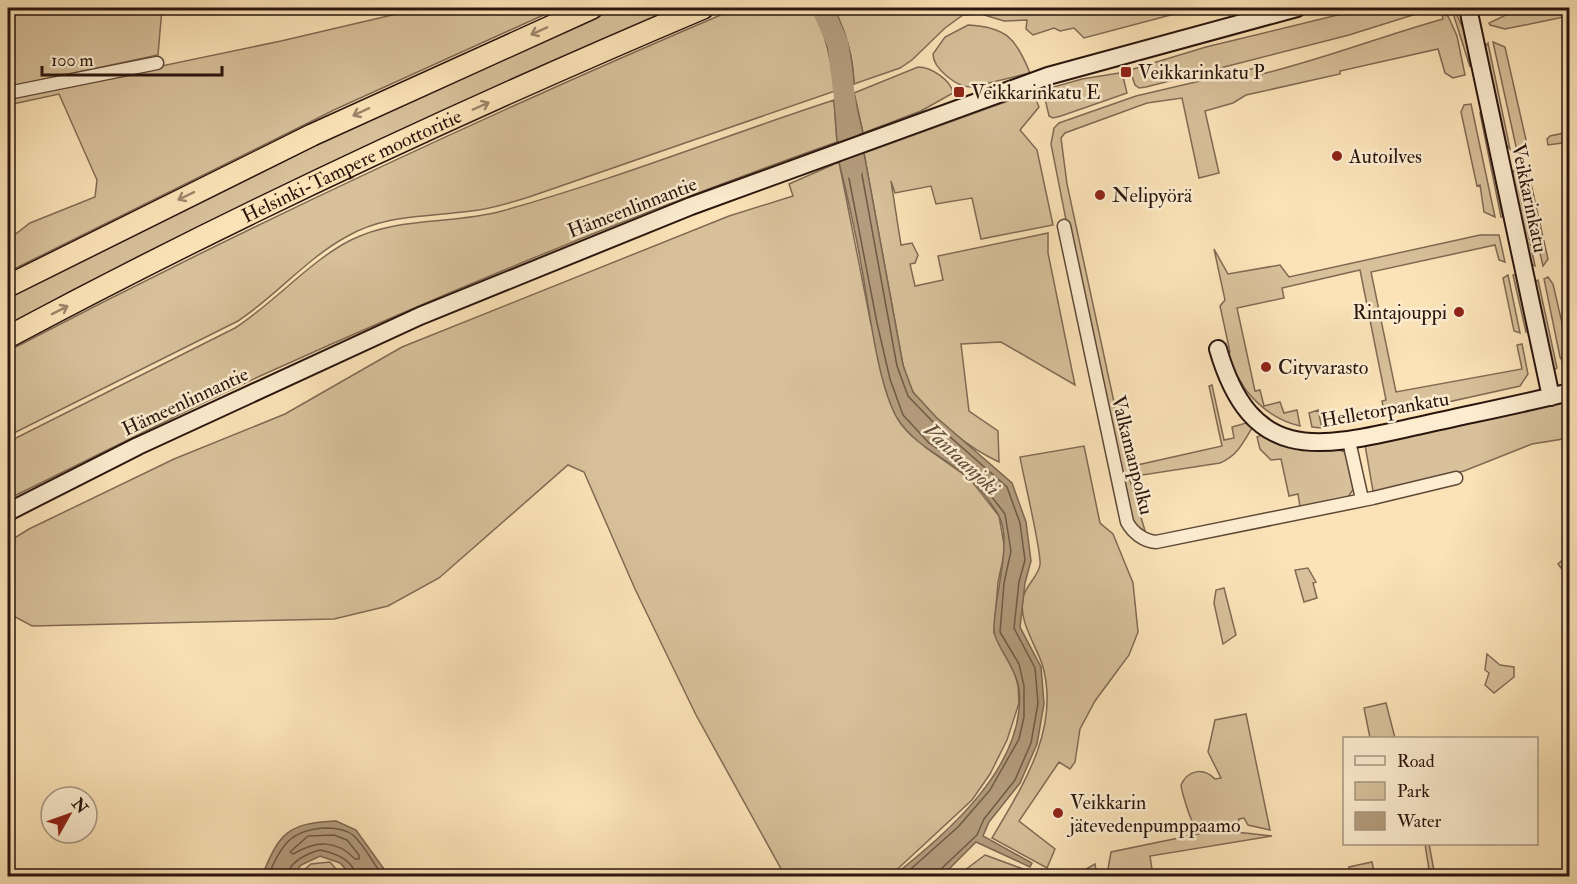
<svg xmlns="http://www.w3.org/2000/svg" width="1577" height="884" viewBox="0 0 1577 884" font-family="'IM FELL Double Pica',serif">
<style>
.green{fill:#d7c09a;stroke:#806a54;stroke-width:1.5}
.water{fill:#b49d7e;stroke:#7d6751;stroke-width:1.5}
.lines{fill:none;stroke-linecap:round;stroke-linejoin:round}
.shore{stroke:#6f5946;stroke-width:1.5}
.river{stroke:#b49d7e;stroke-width:21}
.street-casing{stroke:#5e4838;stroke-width:15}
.secondary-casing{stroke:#2a150e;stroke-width:20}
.highway-casing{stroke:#2a150e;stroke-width:24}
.street{stroke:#fcedd0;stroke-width:12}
.secondary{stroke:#fcedd0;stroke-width:16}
.highway{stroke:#fbe3b7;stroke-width:21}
.oneway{stroke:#9d866b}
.poi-dot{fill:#8f2418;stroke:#fcedd0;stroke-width:2}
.labels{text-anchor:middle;stroke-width:5;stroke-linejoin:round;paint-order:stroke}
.poi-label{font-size:20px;fill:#2a150e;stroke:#fcedd0;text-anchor:start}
.street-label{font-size:20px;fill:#2a150e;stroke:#fcedd0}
.water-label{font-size:21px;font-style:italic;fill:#614b3b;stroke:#fcedd0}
</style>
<rect width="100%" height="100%" fill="#fbe3b7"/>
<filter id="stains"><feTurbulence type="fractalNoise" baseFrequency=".00333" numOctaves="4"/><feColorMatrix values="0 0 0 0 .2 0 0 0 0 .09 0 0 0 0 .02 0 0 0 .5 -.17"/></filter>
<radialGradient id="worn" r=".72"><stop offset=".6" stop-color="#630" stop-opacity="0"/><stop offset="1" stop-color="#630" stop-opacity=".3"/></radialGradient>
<!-- green -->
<path class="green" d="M8,8H162L158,55L8,87Z
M422,8H559L336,109L8,272V240L30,223L95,197L97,180L59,94L8,105V98L281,41Z
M617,8H679L138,258L8,325V297C207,193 410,97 617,8Z
M737,8H811C827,32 831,62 835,91L529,197C510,203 491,209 471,211C428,217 385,214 346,237C306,259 276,296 238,321L8,436V351C246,227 490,113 737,8Z
M834,8H1197L1084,38L1074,28L1060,31L1054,28L1033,35L1026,29L1027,20L1004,21L981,14L963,15L945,28L912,60L900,68L854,84C853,55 846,34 834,8Z
M1366,8H1435L1349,35L1146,87L1139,88L1135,85L1130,70L1206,47Z
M1511,8H1531L1534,11L1569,8V16L1505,29L1490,25L1489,23L1506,15Z
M1455,11L1466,35L1470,67L1453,13Z
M1442,14L1448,16L1457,36L1465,75L1453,78L1445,73L1438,49L1340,71V74L1246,95L1233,103L1205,111L1219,173L1199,178L1182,98L1147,103L1065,133L1061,138L1067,184L1128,467L1222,446L1209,386L1212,385L1224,440L1234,438L1232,427L1246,423L1252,428C1243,443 1237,456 1220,463L1129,477L1146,534L1133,526L1079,286L1051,144L1054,128L1059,123L1136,96L1255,68L1262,74C1324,59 1382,36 1443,19Z
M968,25C1006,27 1016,38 1030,73L972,87C958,88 933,69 933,54L945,37Z
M1493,42L1505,47L1526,140L1525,146L1517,151Z
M1488,43L1510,149L1505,144L1485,47Z
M918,67C931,67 951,80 953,93L921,111L863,133L854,93Z
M1119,73L1123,77L1127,93L1061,116L1053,118L1049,116L1043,90L1082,79Z
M1033,92L1039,107L1020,130L1037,150L1053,225L981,239L972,198L936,204L931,186L895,193L891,181L901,245L912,243L918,255L915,263L910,264L915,286L943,280L938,256L1048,233V253L1075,385L1001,342L961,344L969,411L998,431L999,462C971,449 929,418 913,392C908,384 906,373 903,365L864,153Z
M834,100L837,142C644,210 455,288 269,372C181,412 95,457 8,499V442L235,328C274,303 311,260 351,240C399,216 451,225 502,211C614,180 724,136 834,100Z
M1471,104L1495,217L1484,212L1480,185L1477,186L1461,112L1464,105Z
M1480,113H1482L1503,217H1501Z
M1569,132V142L1548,145L1547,139L1550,136Z
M839,162L871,324L925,447L970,479L999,516L1005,550L998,582L994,633L1013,666L1018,686L1019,703L1007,740L990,774L972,800L890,876H785L696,715L635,589L584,472L568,465L439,578L388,606L334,619L32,626L8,613V542L29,529L174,459L285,414L402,347L729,216L793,196L789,184Z
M1520,166H1527L1548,259L1543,266Z
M1515,169L1535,266L1531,264L1512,174Z
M1480,235H1499L1505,262L1499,260L1495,245L1371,272L1396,392L1522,369L1517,345L1522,344L1528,374L1520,386L1385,416L1382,401L1386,400L1360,270L1282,288L1284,298L1237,308L1255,391L1260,390L1264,406L1280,402L1284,413L1297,410L1300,426C1279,421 1260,408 1246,390C1240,382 1238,373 1229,368L1226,353L1230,352L1220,306L1225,300L1214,249L1228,274L1280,265L1289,277Z
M1508,275L1520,333L1514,331L1503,278Z
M1513,275H1517L1529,329L1526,332Z
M1548,277L1553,284L1569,353V373L1560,357L1544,279Z
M1538,280L1557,368L1554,370L1535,282Z
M1568,401L1569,438L1532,444L1464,471L1376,493L1373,491L1365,445Z
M1318,410L1322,428L1312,427L1309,413Z
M1262,435L1301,450L1336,449L1345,452L1354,488L1348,497L1300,507L1298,494L1289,496L1281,459L1271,460L1260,449L1257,437Z
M1084,446L1100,523L1113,534L1133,583L1138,632L1129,655L1095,701L1080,729L1075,762L1070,769L1059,762L1019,821L1055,849L1047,868L992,838C1022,787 1060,730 1043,667C1037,646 1018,622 1023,598C1025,586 1038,577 1040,565C1042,553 1023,475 1020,457Z
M1569,554V578L1558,564Z
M1308,568L1316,582L1313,583L1317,598L1304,602L1295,570Z
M1224,588L1236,635L1223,644L1214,603L1216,590Z
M1487,654L1500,665L1514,667V677L1494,693L1485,685L1489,673L1485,670Z
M1386,703L1395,738H1370L1364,708Z
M1246,714L1270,830L1248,825L1244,818L1239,819L1238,823L1195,826C1190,820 1182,793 1181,785C1188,770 1203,767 1215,779L1221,778L1208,752L1215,720Z
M1227,831L1272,836L1150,856L1153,876H1111L1108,869L1111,852L1198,834Z
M1425,844H1429L1435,876H1430Z
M985,855L1042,876H957Z
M330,862L342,876H297L311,864Z
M1372,862L1375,876H1347L1349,867Z
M1095,864L1097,876H1074Z"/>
<!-- water -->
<path class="water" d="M811,8H834C846,33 853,55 854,84L835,91C831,63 827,32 811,8Z
M854,93L863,133L837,142L834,100Z
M864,153L903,365L913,392L936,417L1012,483L1026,522L1031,561L1025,583L1020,627L1041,667L1044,704L1037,744L1020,783L989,822L983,836L1032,863L1030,867L976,842L942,876H893C947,833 1027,766 1019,688C1016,667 995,645 994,631C993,598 1014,541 998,514C991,503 980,488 970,479C947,458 914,446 897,418C877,383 869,305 861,264C855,229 847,195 839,162Z
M336,821L356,830L389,876H352L340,863L320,856L301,865L292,876H262C279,833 288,823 336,821Z"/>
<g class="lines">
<!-- shore -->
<path class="shore" d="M818,8L835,54L839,79L843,81L848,78L843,40L829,8
M848,102L855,127L845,132L842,130L841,106Z
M334,835L347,840L359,855V859H355C336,839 316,841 293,854L290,852L308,836Z
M268,876C281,845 291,829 327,828C336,828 345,829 353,835C365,846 373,863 383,876
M287,876C290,861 306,854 320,850C335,853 353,860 356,876
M903,876L958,827L990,790L1019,739L1024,717V686L1019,664L1000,632L1004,583L1011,551L1005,514L975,475L929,443L903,415L890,379L877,323L847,168L857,162L860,164L897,366L908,396L932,421L1007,487L1020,523L1025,560L1019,582L1014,628L1035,668L1038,703L1031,743L1015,780L984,819L977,835L940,870L938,876"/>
<!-- river -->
<path class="river" d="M822,8L838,44L853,168"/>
<defs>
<path id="street" d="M8,93L157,63
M1064,226L1127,522C1133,533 1144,541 1156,542L1373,498L1456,478
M1349,441L1362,499"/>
<path id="secondary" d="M1468,8L1551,397
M1218,349C1253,470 1325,446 1422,425C1471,414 1521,404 1570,392
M8,512L138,446L420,316L691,206L1048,76L1297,8"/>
<g id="highway">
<path d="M8,286L312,135L592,8"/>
<path id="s1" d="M8,337C234,216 467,108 703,8"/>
</g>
</defs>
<!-- street casing -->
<use href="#street" class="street-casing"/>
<!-- secondary casing -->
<use href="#secondary" class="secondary-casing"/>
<!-- highway casing -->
<use href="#highway" class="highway-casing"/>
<!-- street -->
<use href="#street" class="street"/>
<!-- secondary -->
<use href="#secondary" class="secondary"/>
<!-- highway -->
<use href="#highway" class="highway"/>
</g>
<!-- one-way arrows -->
<defs><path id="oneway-shaft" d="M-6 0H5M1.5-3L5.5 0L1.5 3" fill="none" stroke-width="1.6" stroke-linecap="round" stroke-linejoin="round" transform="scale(1.5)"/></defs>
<g class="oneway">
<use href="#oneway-shaft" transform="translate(539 31) rotate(156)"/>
<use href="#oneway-shaft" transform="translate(481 106) rotate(-24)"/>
<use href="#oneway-shaft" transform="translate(361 112) rotate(155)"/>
<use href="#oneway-shaft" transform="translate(186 196) rotate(154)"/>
<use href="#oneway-shaft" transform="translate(60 310) rotate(-27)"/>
</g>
<!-- markers -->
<g class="poi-dot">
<rect x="1120" y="66" width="12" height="12" rx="3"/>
<rect x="953" y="86" width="12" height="12" rx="3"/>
<circle cx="1337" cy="156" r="6"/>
<circle cx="1100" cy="195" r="6"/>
<circle cx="1459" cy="312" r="6"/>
<circle cx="1266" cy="367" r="6"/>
<circle cx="1058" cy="813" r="6"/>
</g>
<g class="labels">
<!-- poi labels -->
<g class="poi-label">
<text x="1138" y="79">Veikkarinkatu P</text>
<text x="971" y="99">Veikkarinkatu E</text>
<text x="1349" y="163">Autoilves</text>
<text x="1112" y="202">Nelipyörä</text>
<text x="1447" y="319" text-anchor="end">Rintajouppi</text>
<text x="1278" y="374">Cityvarasto</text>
<text x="1070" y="809">Veikkarin<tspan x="1070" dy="23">jätevedenpumppaamo</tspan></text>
</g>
<!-- street labels -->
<g class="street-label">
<text dy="7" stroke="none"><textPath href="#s1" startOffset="384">Helsinki-Tampere moottoritie</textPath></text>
<text transform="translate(1530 198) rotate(78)" y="7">Veikkarinkatu</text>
<text transform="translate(632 207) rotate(-21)" y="7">Hämeenlinnantie</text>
<text transform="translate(185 401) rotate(-25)" y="7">Hämeenlinnantie</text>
<text transform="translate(1385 409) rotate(-10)" y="7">Helletorpankatu</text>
<text transform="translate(1133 455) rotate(76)" y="7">Valkamanpolku</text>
</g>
<!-- water labels -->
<g class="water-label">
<text transform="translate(962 459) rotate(43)" y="7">Vantaanjoki</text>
</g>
</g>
<!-- margin -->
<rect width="1577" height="884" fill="none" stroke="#fbe3b7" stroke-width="30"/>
<rect x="9" y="9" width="1559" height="866" fill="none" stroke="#2a150e" stroke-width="3"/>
<rect x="15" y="15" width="1547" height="854" fill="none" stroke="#2a150e" stroke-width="1.5"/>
<!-- legend -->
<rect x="1343" y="737" width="195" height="108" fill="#fcedd0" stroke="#a89782" stroke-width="1.5"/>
<rect x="1355" y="756" width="30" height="9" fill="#fcedd0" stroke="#a89782" stroke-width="1.5"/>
<text x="1397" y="767" font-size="18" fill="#2a150e">Road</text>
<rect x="1355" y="782" width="30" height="18" fill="#d7c09a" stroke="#a89782" stroke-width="1.5"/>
<text x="1397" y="797" font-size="18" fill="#2a150e">Park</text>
<rect x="1355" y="812" width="30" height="18" fill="#b49d7e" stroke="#a89782" stroke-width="1.5"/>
<text x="1397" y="827" font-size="18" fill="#2a150e">Water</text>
<!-- north arrow -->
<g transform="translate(69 815) rotate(50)"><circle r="28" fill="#fcedd0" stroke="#a89782" stroke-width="1.5"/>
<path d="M0-4.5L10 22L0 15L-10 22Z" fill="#8f2418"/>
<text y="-9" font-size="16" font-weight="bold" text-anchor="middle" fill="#2a150e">N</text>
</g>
<!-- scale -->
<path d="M42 66v9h180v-9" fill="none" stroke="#2a150e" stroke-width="3"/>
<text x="51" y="66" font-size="18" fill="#2a150e" stroke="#fcedd0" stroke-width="4.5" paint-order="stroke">100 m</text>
<rect width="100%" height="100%" filter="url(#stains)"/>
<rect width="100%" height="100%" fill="url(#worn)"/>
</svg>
